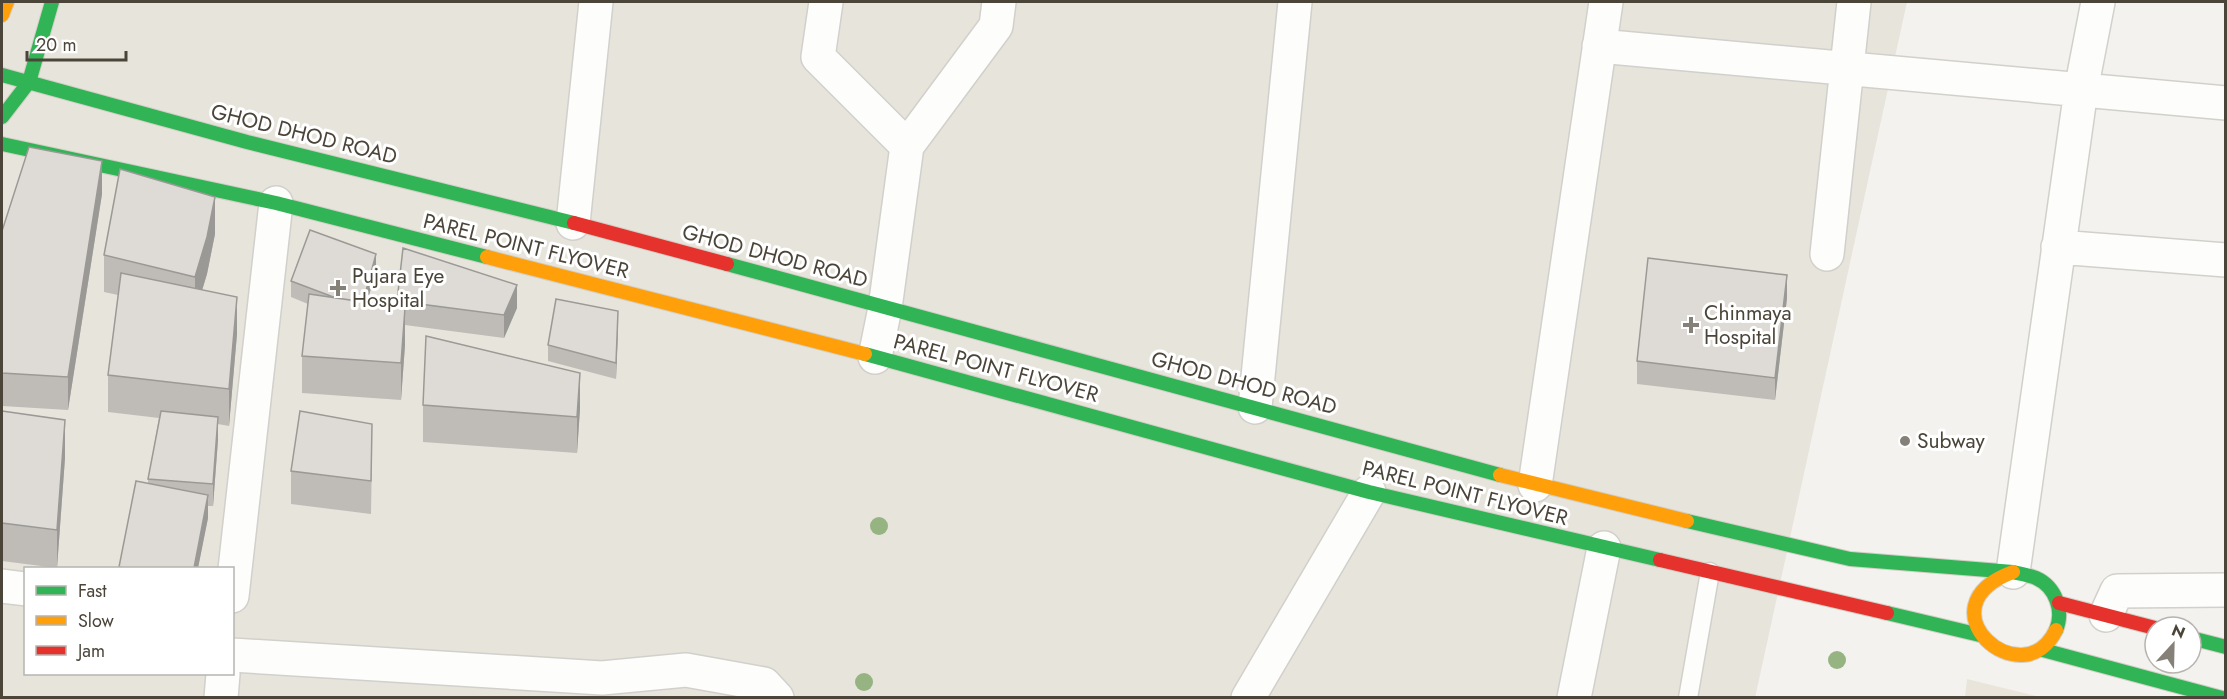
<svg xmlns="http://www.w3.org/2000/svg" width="2227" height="699" viewBox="0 0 2227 699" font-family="Jost,sans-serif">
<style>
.residential{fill:#e7e4dc;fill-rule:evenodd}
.education{fill:#eae5da}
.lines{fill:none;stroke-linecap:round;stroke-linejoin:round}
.lane-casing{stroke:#d2d0cb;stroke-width:21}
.street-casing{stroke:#d2d0cb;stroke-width:36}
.fast-casing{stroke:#d3cfc5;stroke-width:16}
.slow-casing{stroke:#d3cfc5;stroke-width:16}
.jam-casing{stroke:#d3cfc5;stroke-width:16}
.lane{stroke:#fdfdfc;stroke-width:18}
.street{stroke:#fdfdfc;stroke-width:33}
.fast{stroke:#30b455;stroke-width:14}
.slow{stroke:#ff9f0a;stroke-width:14}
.jam{stroke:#e5322d;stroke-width:14}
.tree{fill:#96b382}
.wall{fill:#bfbcb8}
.shaded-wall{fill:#9b9996}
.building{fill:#dedbd6;stroke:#9b9996;stroke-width:1.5}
.poi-dot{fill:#868178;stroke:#fff;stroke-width:2}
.labels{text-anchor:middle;stroke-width:6;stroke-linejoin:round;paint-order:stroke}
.street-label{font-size:21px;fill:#4b4439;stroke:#fff}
.poi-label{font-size:21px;fill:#4b4439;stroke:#fff;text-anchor:start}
</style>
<rect width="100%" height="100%" fill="#f4f2ee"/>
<!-- residential -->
<path class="residential" d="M2,2H1907L1755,698L2,697ZM26,568H232V674H26Z"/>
<!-- education -->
<path class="education" d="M1967,679L2040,697H1965Z"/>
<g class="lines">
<defs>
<path id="lane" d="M1688,698L1710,572"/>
<path id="street" d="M826,2L818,57L907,146L885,308L875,357
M1599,46L2226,103
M907,146L996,26L999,2
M573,223L596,2
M2058,247L2226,260
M1827,254L1854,2
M1255,407L1295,2
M1535,485L1606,2
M2013,572L2081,90L2098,2
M2,586L26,589
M232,596L276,203
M2106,615L2117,591L2226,590
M232,655L602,678L686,670L764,684L777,698
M221,698L223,674
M1248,698L1369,492
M1574,698L1604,548"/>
<path id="fast" d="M2,75L247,142L574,223
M2,117L29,82L52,2
M2,144L276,203L487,257
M727,264L1500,475
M865,354L1369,492L1660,560
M1687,521L1850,559L2013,572C2020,574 2029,575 2036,578C2056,587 2064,611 2056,630
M1887,613L1980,635
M2191,638L2226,647
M2043,650L2222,698"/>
<path id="slow" d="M2,15L7,2
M487,257L865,354
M1500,475L1687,521
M2013,572C1918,607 2023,699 2056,630"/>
<path id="jam" d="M574,223L727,264
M1660,560L1887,613
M2059,603L2155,628"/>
</defs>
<!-- lane casing -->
<use href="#lane" class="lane-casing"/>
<!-- street casing -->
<use href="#street" class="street-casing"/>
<!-- fast casing -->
<use href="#fast" class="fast-casing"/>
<!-- slow casing -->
<use href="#slow" class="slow-casing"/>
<!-- jam casing -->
<use href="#jam" class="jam-casing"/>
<!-- lane -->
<use href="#lane" class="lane"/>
<!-- street -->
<use href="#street" class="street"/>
<!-- fast -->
<use href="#fast" class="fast"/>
<!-- slow -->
<use href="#slow" class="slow"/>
<!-- jam -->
<use href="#jam" class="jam"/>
</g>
<!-- trees -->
<g class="tree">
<circle cx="879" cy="526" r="9"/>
<circle cx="1837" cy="660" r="9"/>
<circle cx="864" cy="682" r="9"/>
</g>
<!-- wall -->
<path class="wall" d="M102,194L68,410L2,406V231Z
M215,234L207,274L202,290L237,334L229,426L218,424V440L213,506H208V518L198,568H119L136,481L148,484V479L159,418L108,412V375L118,295L104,292V255Z
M376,270L367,303L397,307V301L517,308L504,338L405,325V345L401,400L302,393V356L308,304L291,297V281Z
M1787,298L1775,400L1637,384V361Z
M618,327L616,379L548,361V345Z
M423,405L580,409L577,453L423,442Z
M2,411L65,458L57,568L2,561Z
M372,458L371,514L291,504V471Z"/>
<!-- shaded-wall -->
<path class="shaded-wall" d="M102,161V194L68,410V377Z
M215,197V234L207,274L195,314V277Z
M376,254V270L361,324V308Z
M1787,275V298L1775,400V378Z
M517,285V308L504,338V315Z
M237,297V334L229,426V389Z
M405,308V345L401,400V363Z
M618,311V327L616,379V363Z
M580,373V409L577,453V417Z
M218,417V440L213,506V484Z
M65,420V458L57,568V530Z
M208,495V518L198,568H194Z"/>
<!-- building -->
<path class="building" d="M29,147L102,161L68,377L2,373V231Z
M120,169L215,197L207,237L195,277L104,255Z
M310,230L376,254L363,302L336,298L291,281Z
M403,248L517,285L504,315L397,301Z
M1648,258L1787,275L1775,378L1637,361Z
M121,273L237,297L229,389L108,375Z
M309,294L405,308L401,363L302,356Z
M556,299L618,311L616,363L548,345Z
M426,336L580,373L577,417L423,405Z
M2,411L65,420L57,530L2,523Z
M161,411L218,417L213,484L148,479Z
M300,411L372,424L371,481L291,471Z
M136,481L208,495L194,568H125L119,567Z"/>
<!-- markers -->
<g class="poi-dot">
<path d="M335 279h6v6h6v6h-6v6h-6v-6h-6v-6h6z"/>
<path d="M1688 316h6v6h6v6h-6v6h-6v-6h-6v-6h6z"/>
<circle cx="1905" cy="441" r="6"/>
</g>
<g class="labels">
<!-- street labels -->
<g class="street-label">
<text transform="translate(304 134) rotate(14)" y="7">GHOD DHOD ROAD</text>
<text transform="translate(526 246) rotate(14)" y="7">PAREL POINT FLYOVER</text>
<text transform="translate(775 256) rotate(15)" y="7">GHOD DHOD ROAD</text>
<text transform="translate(996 368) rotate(15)" y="7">PAREL POINT FLYOVER</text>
<text transform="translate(1244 383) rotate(15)" y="7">GHOD DHOD ROAD</text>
<text transform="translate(1465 493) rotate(14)" y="7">PAREL POINT FLYOVER</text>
</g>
<!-- poi labels -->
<g class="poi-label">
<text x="352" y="283">Pujara Eye<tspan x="352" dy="24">Hospital</tspan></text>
<text x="1704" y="320">Chinmaya<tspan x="1704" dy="24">Hospital</tspan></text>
<text x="1917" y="448">Subway</text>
</g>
</g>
<!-- border -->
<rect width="2227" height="699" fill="none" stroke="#4b4439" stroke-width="6"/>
<!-- legend -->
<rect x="24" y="567" width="210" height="108" fill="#ffffff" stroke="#b7b4b0" stroke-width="1.5"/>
<rect x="36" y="586" width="30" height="9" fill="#30b455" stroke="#b7b4b0" stroke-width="1.5"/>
<text x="78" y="597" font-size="18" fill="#4b4439">Fast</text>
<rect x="36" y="616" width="30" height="9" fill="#ff9f0a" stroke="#b7b4b0" stroke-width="1.5"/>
<text x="78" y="627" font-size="18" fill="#4b4439">Slow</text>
<rect x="36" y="646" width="30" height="9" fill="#e5322d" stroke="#b7b4b0" stroke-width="1.5"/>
<text x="78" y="657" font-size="18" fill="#4b4439">Jam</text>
<!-- north arrow -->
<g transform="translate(2173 645) rotate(22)"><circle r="28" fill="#ffffff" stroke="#b7b4b0" stroke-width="1.5"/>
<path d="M0-4.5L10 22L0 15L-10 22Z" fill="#868178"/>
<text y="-9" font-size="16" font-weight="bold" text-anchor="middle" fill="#4b4439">N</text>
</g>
<!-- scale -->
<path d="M27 51v9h99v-9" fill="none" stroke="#4b4439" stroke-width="3"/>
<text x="36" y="51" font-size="18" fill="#4b4439" stroke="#ffffff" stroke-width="4.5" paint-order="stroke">20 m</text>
</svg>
